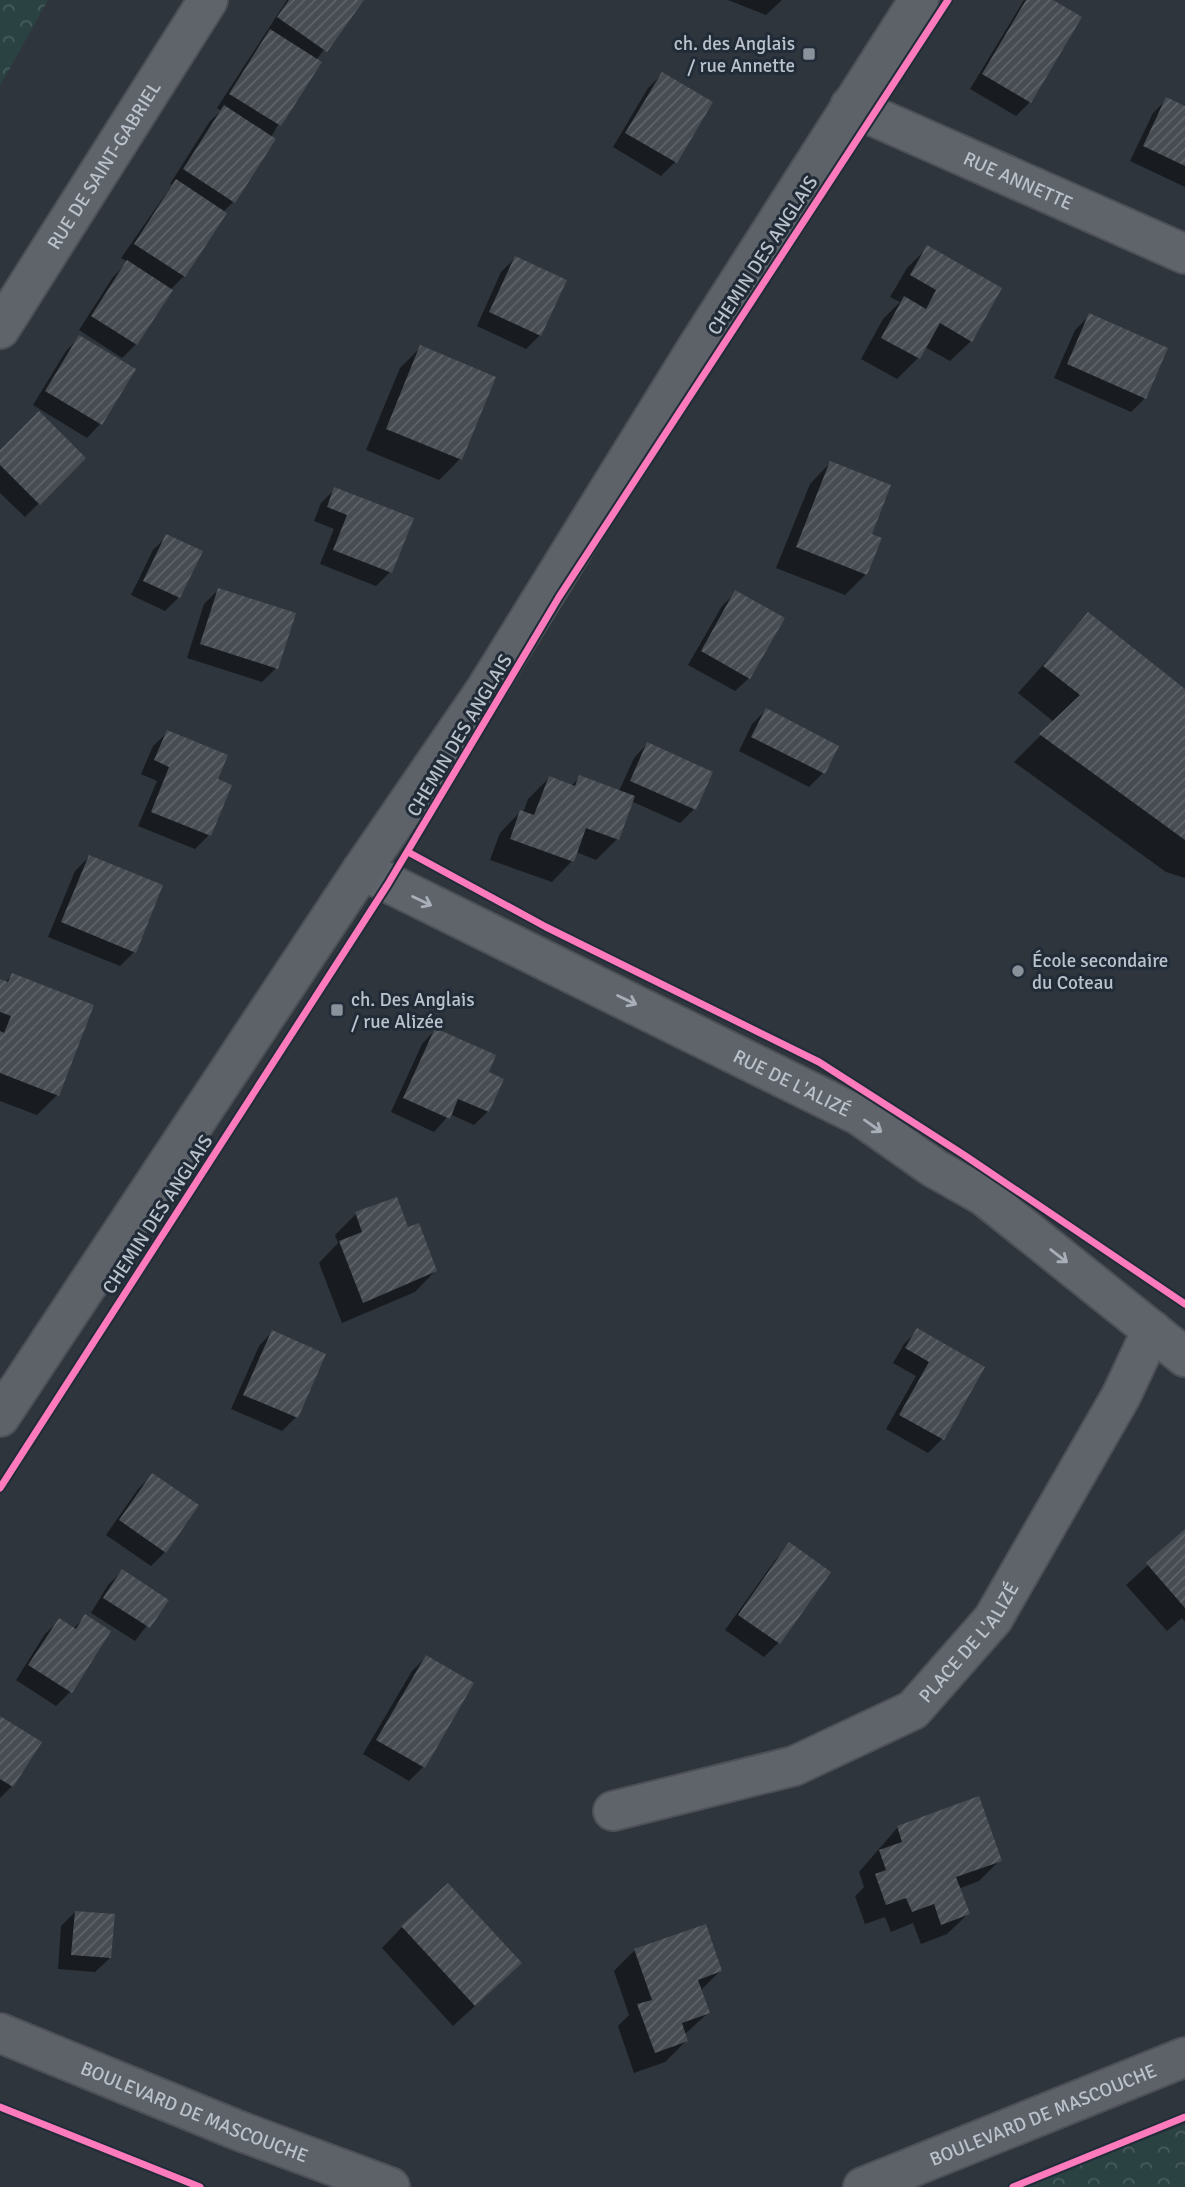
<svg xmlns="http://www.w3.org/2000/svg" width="1185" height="2187" viewBox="0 0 1185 2187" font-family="Signika,sans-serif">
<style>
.forest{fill:url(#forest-crowns)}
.shadow{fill:#0007}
.building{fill:url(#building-hatch)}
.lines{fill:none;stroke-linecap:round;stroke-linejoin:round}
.street-casing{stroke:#4d5157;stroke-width:42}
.secondary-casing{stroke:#4d5157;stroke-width:42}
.street{stroke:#5f646a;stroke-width:38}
.secondary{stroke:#5d6269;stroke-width:38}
.cycleway-casing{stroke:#212c38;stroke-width:11}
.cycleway{stroke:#fd7abc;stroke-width:7}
.oneway{stroke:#a8afb8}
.poi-dot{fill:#89919a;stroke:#212c38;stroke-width:2.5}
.labels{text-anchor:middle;stroke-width:6;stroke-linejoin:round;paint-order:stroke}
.poi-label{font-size:19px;fill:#bac2cc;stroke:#212c38;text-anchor:start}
.street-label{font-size:19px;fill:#bac2cc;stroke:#212c38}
</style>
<defs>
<pattern id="forest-crowns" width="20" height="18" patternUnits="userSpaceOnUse" patternTransform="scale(1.75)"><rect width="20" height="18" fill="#2b4243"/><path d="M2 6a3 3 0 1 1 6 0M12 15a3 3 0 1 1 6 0" fill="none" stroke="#485c5d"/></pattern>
<pattern id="building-hatch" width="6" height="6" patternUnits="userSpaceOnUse" patternTransform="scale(1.75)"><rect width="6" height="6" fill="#474c52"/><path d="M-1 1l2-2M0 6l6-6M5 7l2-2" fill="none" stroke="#5f646a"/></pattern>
</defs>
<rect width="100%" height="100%" fill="#2e353c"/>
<!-- forest -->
<path class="forest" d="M0,0H48L0,86Z
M1185,2124V2187H1012L1162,2133Z"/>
<!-- shadow -->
<path class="shadow" d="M287,0H362L316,60L233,202L223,212L184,276L171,289L136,344L122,358L79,330L113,277L128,262L121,258L172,185L170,184L210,121L221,111L217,108Z
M728,0H782L766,15Z
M1024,0H1049L1030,102L1016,116L970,89Z
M662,74L675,162L661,176L613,147L648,88Z
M1167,99L1185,108V187L1130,161L1153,113Z
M927,248L971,341L950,361L925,347L918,358L897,379L861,359L883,319L900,302L890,297L907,268Z
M515,258L540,335L526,349L477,326L501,272Z
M1089,316L1145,398L1131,412L1054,378L1075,330Z
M80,337L100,424L87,438L33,405L66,351Z
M420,348L460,459L439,480L366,450L400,368Z
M0,452L84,458L25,517L0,493Z
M830,463L869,535L866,574L845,595L776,568L810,484Z
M335,489L390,572L376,586L320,564L334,529L314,521L321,503Z
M167,536L179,597L165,611L131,595L153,550Z
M218,590L276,668L262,682L187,658L204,604Z
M736,592L749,678L735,691L688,665L722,606Z
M1088,614L1185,692V878L1166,872L1014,762L1054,722L1018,693Z
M766,710L837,747L823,773L809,787L739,751L752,724Z
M167,733L216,780L209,835L195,849L138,826L157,781L141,774L153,746Z
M647,744L694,809L680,823L631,801L617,839L596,860L576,852L572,861L552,882L490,860L500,833L520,812L523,813L528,799L549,778L571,786L580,777L619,791L634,758Z
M89,857L134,952L120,966L48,937L75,871Z
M12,975L57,1095L37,1115L0,1101V981L5,983Z
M435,1030L486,1073L488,1111L474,1125L450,1114L434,1132L391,1112L422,1044Z
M356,1214L407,1229L435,1271L415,1292L342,1323L319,1263L338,1243L335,1235Z
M918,1330L983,1367L942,1439L928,1453L886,1429L916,1376L893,1363L904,1344Z
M272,1332L324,1355L296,1417L282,1431L231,1409L259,1346Z
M152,1475L197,1506L165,1552L151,1566L106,1535L138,1489Z
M1185,1531V1622L1182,1618L1167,1631L1126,1585Z
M790,1545L829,1572L778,1643L764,1657L725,1630L776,1559Z
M122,1571L166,1600L135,1641L91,1613L108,1585Z
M85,1617L70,1692L56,1706L16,1680L45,1634L59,1620L73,1629Z
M426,1657L423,1767L409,1781L363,1754L412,1671Z
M0,1718L12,1786L0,1798Z
M898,1827L1000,1860L979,1881L958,1889L968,1914L947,1934L921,1944L913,1923L891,1932L885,1917L865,1924L855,1896L864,1887L859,1872Z
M75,1912L110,1958L95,1972L58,1969L61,1926Z
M402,1927L499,1984L453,2026L382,1948Z
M635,1950L720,1971L700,1991L708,2013L684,2035L686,2041L665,2062L634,2073L618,2026L629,2015L614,1971Z"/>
<!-- building -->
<path class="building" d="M289,0H364L327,52L277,17Z
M1026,0H1053L1082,17L1031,103L982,74Z
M270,29L322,62L281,126L229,94Z
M662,72L713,102L677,163L625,133Z
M1166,97L1185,106V166L1143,146Z
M224,105L276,139L235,203L183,169Z
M176,179L227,213L185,277L134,244Z
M927,245L1002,288L972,342L940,323L920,359L881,338L904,296L926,309L936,290L910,275Z
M515,256L567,280L541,336L489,312Z
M127,260L173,290L137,345L91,316Z
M1089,313L1168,348L1146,399L1067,364Z
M79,335L136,369L102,425L45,391Z
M420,345L496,377L462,460L386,429Z
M39,411L86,458L40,505L0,465V450Z
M830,461L891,485L872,534L882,538L867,575L796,547Z
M334,487L414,518L392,573L333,550L347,515L327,507Z
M166,534L203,551L180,598L143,581Z
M218,588L296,613L278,669L200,644Z
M735,590L785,618L750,679L701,651Z
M1088,612L1185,689V840L1039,734L1080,695L1043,666Z
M766,708L839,746L825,774L751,737Z
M167,730L228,755L218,779L232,785L211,836L151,812L169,767L154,760Z
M647,742L713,772L696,810L630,781Z
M579,775L635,796L619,840L586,828L574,862L510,839L520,810L534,815L549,776L575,786Z
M89,855L163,885L136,953L61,922Z
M12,973L94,1005L59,1096L0,1073V1031L4,1033L11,1016L0,1012V979L8,982Z
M435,1028L496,1055L489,1072L504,1079L489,1112L458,1099L450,1119L403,1098Z
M397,1197L408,1227L419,1223L437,1271L363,1303L339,1241L362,1232L355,1212Z
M917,1328L985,1367L944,1440L899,1415L929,1362L905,1348Z
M272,1330L326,1354L298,1418L243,1395Z
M152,1473L199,1505L166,1553L119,1520Z
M1185,1529V1608L1146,1563Z
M789,1542L831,1572L780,1644L738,1615Z
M122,1569L169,1600L150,1628L103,1598Z
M85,1614L111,1631L72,1693L28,1665L59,1618L76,1629Z
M426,1655L474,1683L425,1768L376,1740Z
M0,1716L42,1742L13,1787L0,1779Z
M979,1796L1002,1861L956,1877L970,1914L941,1925L934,1904L912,1912L906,1898L886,1905L875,1874L886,1870L879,1850L902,1842L897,1826Z
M448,1883L522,1963L475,2006L401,1926Z
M75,1911L115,1914L111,1958L71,1955Z
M706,1924L722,1971L698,1980L710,2013L682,2023L688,2041L655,2053L637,2004L652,2000L634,1949Z"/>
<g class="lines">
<defs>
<g id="street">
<path id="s1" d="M850,106L1185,254"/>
<path id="s2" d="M0,329L208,0"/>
<path id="s3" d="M362,870L860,1116L934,1168L984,1196L1185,1357"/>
<path id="s4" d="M613,1811L794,1766L913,1710L993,1619L1121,1396L1152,1330"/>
</g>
<g id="secondary">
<path d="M0,1417L362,870L486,689L698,346L919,0"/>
<path id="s5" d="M0,2033L237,2130L390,2187"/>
<path id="s6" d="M863,2187L1185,2057"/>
</g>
</defs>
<!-- street casing -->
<use href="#street" class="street-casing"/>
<!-- secondary casing -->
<use href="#secondary" class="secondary-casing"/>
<!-- street -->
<use href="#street" class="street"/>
<!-- secondary -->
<use href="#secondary" class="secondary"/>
<defs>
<path id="cycleway" d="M408,852L546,927L819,1062L964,1155L1185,1304
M0,1488L388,884L559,597L948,0
M0,2107L200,2187
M1013,2187L1185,2117"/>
</defs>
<!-- cycleway casing -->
<use href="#cycleway" class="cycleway-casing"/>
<!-- cycleway -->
<use href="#cycleway" class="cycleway"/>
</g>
<!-- one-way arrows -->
<defs><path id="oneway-shaft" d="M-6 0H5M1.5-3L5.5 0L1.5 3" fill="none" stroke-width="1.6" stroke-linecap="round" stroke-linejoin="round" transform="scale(1.75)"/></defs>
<g class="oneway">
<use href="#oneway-shaft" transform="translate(422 901) rotate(26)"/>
<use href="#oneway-shaft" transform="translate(627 1000) rotate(26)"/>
<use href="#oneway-shaft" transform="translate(873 1126) rotate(35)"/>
<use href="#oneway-shaft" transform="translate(1059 1256) rotate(38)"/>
</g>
<!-- markers -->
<g class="poi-dot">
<rect x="802" y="47" width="14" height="14" rx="3.5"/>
<circle cx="1018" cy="971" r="7"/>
<rect x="330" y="1003" width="14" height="14" rx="3.5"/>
</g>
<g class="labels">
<!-- poi labels -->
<g class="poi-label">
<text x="795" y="50" text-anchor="end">ch. des Anglais<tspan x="795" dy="22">/ rue Annette</tspan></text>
<text x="1032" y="967">École secondaire<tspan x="1032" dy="22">du Coteau</tspan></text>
<text x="351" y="1006">ch. Des Anglais<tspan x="351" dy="22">/ rue Alizée</tspan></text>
</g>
<!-- street labels -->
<g class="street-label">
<text dy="7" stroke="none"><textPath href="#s2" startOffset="194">RUE DE SAINT-GABRIEL</textPath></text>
<text dy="7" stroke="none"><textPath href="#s1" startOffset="184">RUE ANNETTE</textPath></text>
<text transform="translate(762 255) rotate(-57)" y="7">CHEMIN DES ANGLAIS</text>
<text transform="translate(459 735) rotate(-59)" y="7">CHEMIN DES ANGLAIS</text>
<text dy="7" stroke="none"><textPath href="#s3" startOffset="480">RUE DE L'ALIZÉ</textPath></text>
<text transform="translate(157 1214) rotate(-57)" y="7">CHEMIN DES ANGLAIS</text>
<text dy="7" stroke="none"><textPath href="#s4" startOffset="406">PLACE DE L'ALIZÉ</textPath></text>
<text dy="7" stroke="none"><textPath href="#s5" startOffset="210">BOULEVARD DE MASCOUCHE</textPath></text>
<text dy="7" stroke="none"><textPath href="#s6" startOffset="194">BOULEVARD DE MASCOUCHE</textPath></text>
</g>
</g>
</svg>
